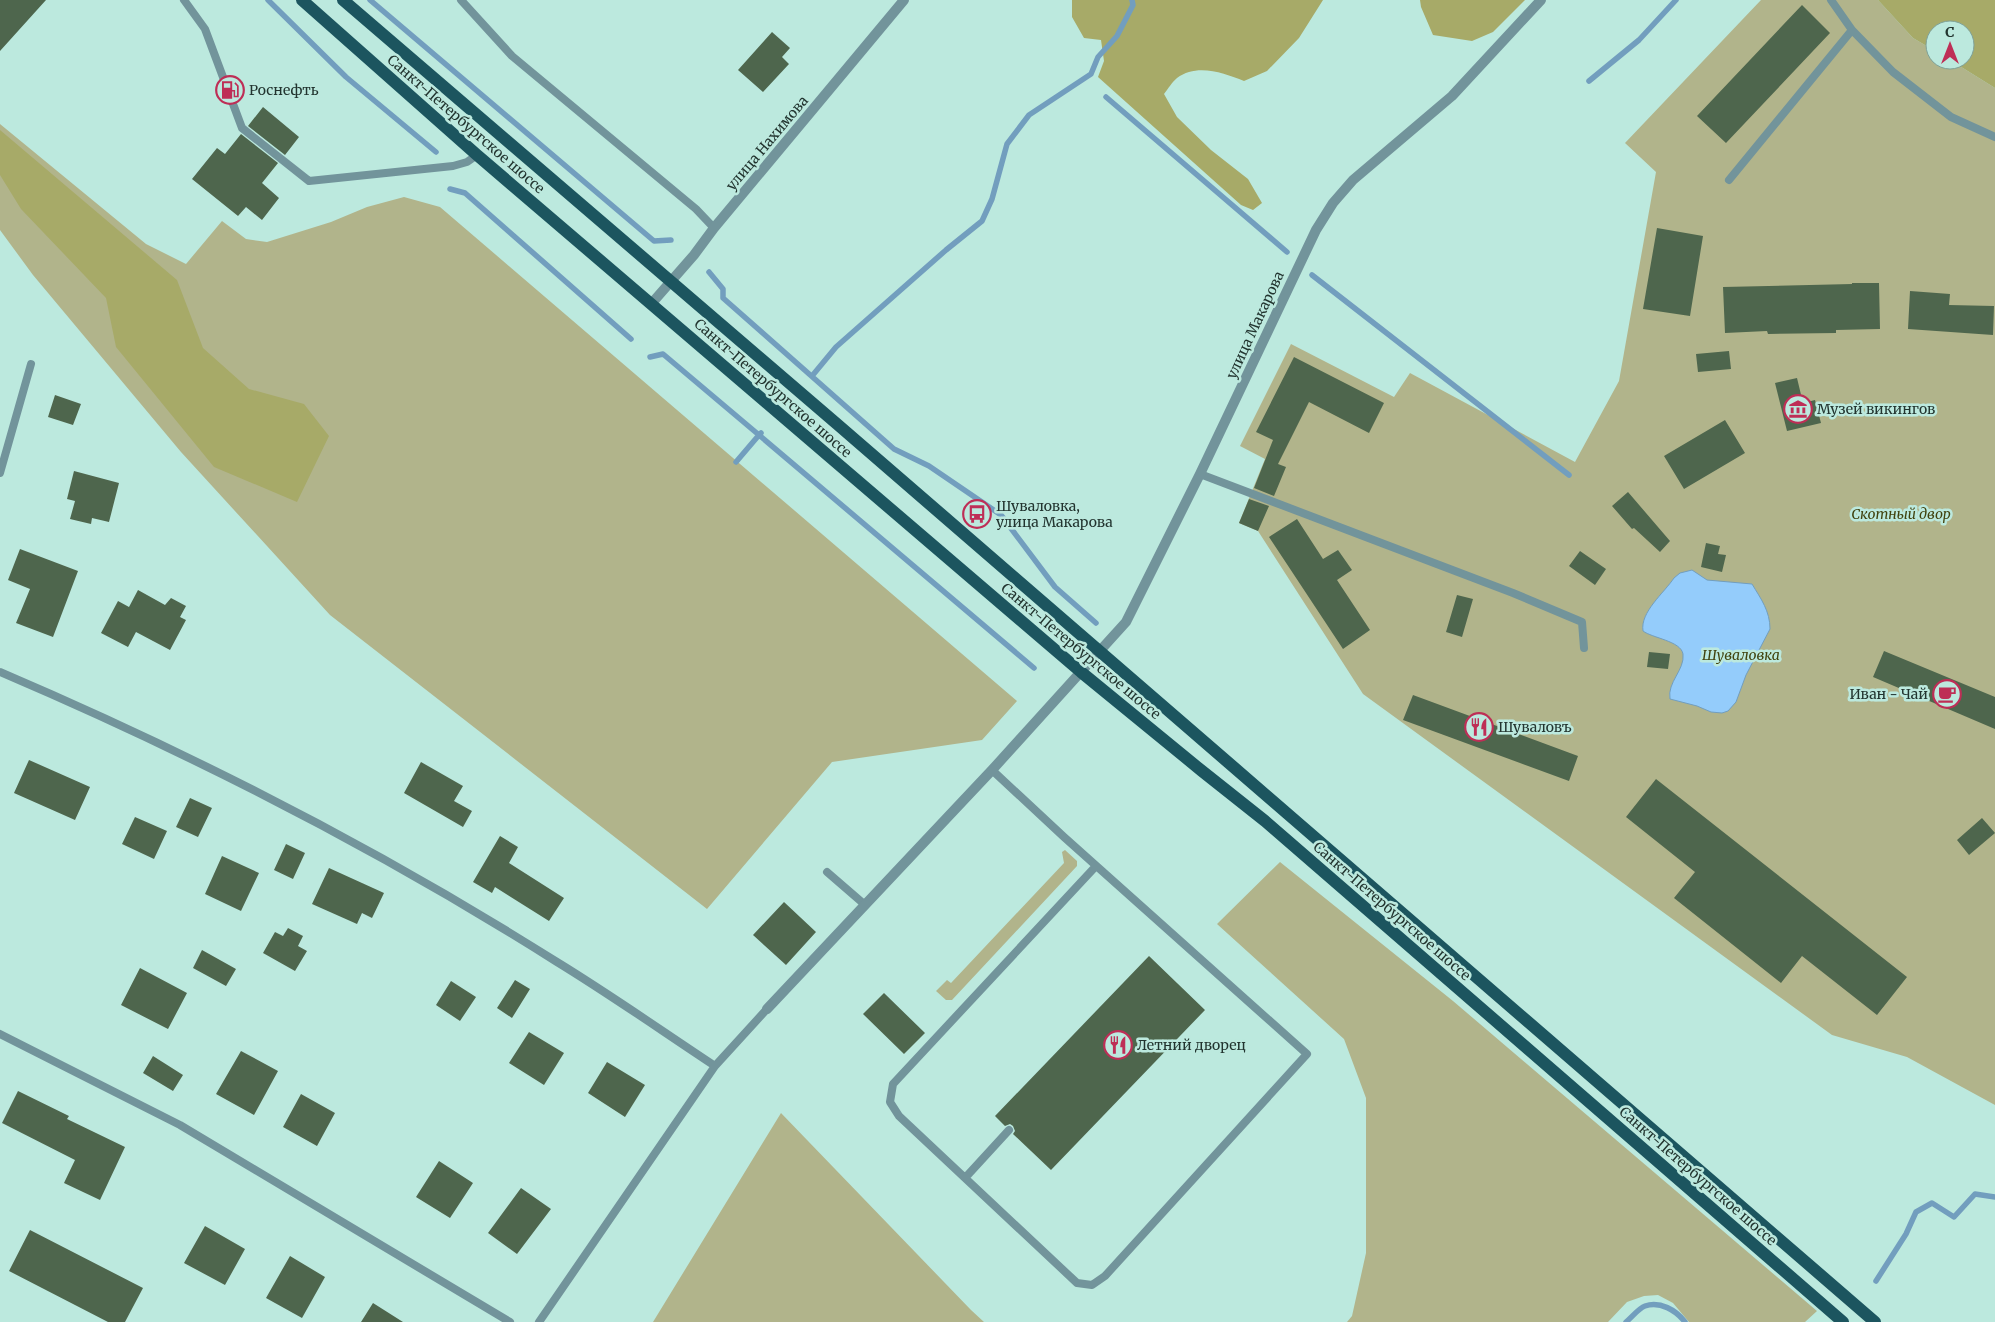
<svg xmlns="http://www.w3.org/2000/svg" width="1995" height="1322" viewBox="0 0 1995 1322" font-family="Merriweather,serif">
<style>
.green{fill:#b1b48b}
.forest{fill:#a7aa68}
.water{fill:#94ccfb;stroke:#729ebe}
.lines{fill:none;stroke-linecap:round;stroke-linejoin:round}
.stream{stroke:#729ebe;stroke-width:5.5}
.building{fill:#4e664d}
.lane{stroke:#72949b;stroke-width:8}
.street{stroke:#72949b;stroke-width:10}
.primary{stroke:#1c555f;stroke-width:12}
.labels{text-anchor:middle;stroke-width:5;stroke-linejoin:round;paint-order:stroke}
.poi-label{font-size:14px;fill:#22342f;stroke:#bce9de;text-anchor:start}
.street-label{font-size:14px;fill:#22342f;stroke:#bce9de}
.park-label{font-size:14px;font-style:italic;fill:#41420e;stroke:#bce9de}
</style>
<rect width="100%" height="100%" fill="#bce9de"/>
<!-- green -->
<path class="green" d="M1761,0H1878L1913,38L1935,51V60H1950L1995,88V1105L1907,1057L1832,1035L1363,694L1258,531L1239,523L1265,459L1240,446L1291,344L1394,397L1410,373L1575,462L1619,381L1656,172L1625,143Z
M0,124L146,244L186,264L222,221L246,239L267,242L331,222L367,207L404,197L440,207L1017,701L982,740L832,762L707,909L330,615L181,452L33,275L0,230Z
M1065,850L1077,861V866L952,1000H946L936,991L947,980L951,983L1064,863L1062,852Z
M1280,862L1453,1001L1817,1311L1805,1322H1689L1673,1303L1658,1295L1644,1296L1627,1302L1608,1322H1347L1352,1316L1366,1253V1098L1344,1039L1217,924Z
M781,1113L971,1310L984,1322H653Z"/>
<!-- forest -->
<path class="forest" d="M1072,0H1323L1299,38L1267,71L1244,81C1224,73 1197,63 1177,78C1172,82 1168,89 1164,94L1177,117L1211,150L1248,179L1262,203L1253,210L1241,205L1098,77L1104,61L1101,40L1084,38L1072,17Z
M1420,0H1525L1493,32L1472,41L1433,35L1421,7Z
M1878,0H1995V88L1950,60H1965V30H1935V51L1913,38Z
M0,130L177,280L203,348L249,389L304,404L329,436L297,502L214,467L116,347L106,298L21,209L0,175Z"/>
<!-- water -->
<path class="water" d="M1692,570L1707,580L1752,584C1761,599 1770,611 1770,629L1746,675L1736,702L1728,711L1722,713L1711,712L1697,706L1670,699C1667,682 1685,670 1683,654C1681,641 1652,638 1643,631C1640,612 1664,593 1674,578L1680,573Z"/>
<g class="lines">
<!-- stream -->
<path class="stream" d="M268,0L346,77L436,152
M370,0L654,241L671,240
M1589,81L1639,40L1676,0
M1106,97L1287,252
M450,189L465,193L631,339
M709,272L723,289V298L894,449L929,466L1001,515L1055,587L1096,623
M1312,275L1569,475
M650,357L663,354L759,435L761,433
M812,376L836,347L946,250L982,221L992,199L1007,144L1029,115L1091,74L1098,57L1117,36L1133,5L1132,0
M736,462L759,435L1034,668
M1876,1281L1906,1234L1916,1212L1932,1203L1954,1217L1975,1194L1995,1197
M1626,1322C1632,1317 1639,1308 1645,1306C1660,1301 1676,1310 1685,1322"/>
</g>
<!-- building -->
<path class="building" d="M0,0H46L0,51Z
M1802,5L1830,33L1726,143L1697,116Z
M772,32L790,48L782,57L789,64L763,92L738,70Z
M263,107L299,137L285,155L248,126Z
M241,134L278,163L262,183L279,198L262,220L246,207L238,216L192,179L217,148L225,154Z
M1657,228L1703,236L1690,316L1643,309Z
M1852,283H1879L1880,329L1836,330V333L1768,334L1767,331L1725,333L1723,287L1852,284Z
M1910,291L1950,294L1949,305L1994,306L1993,335L1908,329Z
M1729,351L1731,369L1698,372L1696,354Z
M1294,357L1384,403L1369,433L1309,402L1278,464L1286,467L1274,496L1254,488L1273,440L1256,432Z
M1797,378L1803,403L1815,400L1821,423L1787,431L1775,383Z
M55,395L81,404L73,425L48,417Z
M1725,420L1745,453L1684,489L1664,456Z
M74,471L119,483L109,522L92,518L91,524L70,519L75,501L67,499Z
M1628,492L1670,541L1660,552L1634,528L1632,529L1612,506Z
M1249,499L1269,506L1258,531L1239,523Z
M1297,519L1323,559L1338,550L1352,570L1337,580L1370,630L1343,649L1269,537Z
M1706,543L1720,546L1718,554L1726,555L1722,572L1701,567Z
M20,549L78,571L53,637L16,623L30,589L8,580Z
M1580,551L1606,569L1595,585L1569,566Z
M138,590L165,605L171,598L186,606L180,617L186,620L170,650L136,632L128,647L101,633L118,601L129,607Z
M1457,595L1473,599L1462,637L1446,632Z
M1884,651L1995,697V729L1873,677Z
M1649,652L1670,654L1668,669L1647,667Z
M1413,695L1578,756L1569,781L1403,720Z
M29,760L90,787L75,820L14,793Z
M421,762L463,786L454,801L472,811L463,827L404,793Z
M1656,779L1907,977L1877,1015L1802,956L1781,983L1674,898L1695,872L1626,817Z
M190,798L212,808L198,837L176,827Z
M135,817L167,831L154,859L122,844Z
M1982,818L1995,833L1969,855L1957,840Z
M500,836L518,847L509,863L564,898L549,921L495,887L492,893L473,882Z
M286,844L305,853L293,879L274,870Z
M222,856L259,873L241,911L205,894Z
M329,868L384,893L372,918L362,913L357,924L312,904Z
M784,902L816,932L786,965L753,935Z
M288,928L303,936L298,946L307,951L295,971L263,953L275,932L283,936Z
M202,950L236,969L226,986L193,968Z
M1149,956L1205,1010L1051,1170L1013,1134L1015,1131L1013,1126L1010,1124L1005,1126L995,1116Z
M140,968L187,993L168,1029L121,1005Z
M515,980L530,989L512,1018L497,1008Z
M451,981L476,997L460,1021L436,1005Z
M884,993L925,1033L904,1054L863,1014Z
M529,1032L564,1053L544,1085L509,1063Z
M241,1051L278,1071L254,1115L216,1094Z
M153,1056L183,1075L173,1091L143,1073Z
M607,1062L645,1085L625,1117L588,1093Z
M18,1091L69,1116L67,1119L125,1147L100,1200L64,1183L75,1160L2,1123Z
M301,1094L335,1113L317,1146L283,1127Z
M439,1161L473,1183L450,1218L416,1197Z
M521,1188L551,1209L517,1254L488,1233Z
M205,1226L245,1249L225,1285L184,1263Z
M30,1230L143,1288L125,1322H108L9,1271Z
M290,1256L325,1277L302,1318L266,1298Z
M373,1303L403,1322H361Z"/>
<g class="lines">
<!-- lane -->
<path class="lane" d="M184,0L205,29L242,128L309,181L453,166L467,162L477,155
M461,0L512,56L696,209L714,228
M1831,0L1852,30L1893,72L1951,117L1995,137
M1729,180L1852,30
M0,473L31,364
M1200,474L1513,593L1582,622L1584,648
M0,672C192,754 380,850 557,962C611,995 662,1031 715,1066
M992,770L1064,837L1307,1054L1105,1276L1092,1285L1077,1283L899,1116L890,1102L893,1084L1096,866
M827,872L864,904
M0,1034L180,1125L510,1322
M965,1178L1009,1130
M539,1322L715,1066L767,1009"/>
<!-- street -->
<path class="street" d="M652,303L694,255L714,228L904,0
M767,1009L992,770L1126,622L1200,474L1316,230L1333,203L1353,180L1452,96L1541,0"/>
<!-- primary -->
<path class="primary" d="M302,0L477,155L1081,672L1202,771L1265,821L1843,1322
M343,0L837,424L1875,1322"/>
</g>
<!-- icons -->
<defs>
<symbol id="fuel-ring" viewBox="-11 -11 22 22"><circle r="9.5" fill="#bce9de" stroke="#be2e56" stroke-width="1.5"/><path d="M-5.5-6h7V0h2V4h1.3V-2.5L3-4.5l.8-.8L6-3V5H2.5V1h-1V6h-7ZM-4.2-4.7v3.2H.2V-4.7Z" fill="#be2e56"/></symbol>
<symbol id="museum-ring" viewBox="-11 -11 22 22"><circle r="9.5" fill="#bce9de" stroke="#be2e56" stroke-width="1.5"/><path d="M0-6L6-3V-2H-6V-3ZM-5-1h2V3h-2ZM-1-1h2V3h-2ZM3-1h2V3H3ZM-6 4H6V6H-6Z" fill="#be2e56"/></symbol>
<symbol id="bus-ring" viewBox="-11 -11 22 22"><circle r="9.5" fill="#bce9de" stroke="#be2e56" stroke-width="1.5"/><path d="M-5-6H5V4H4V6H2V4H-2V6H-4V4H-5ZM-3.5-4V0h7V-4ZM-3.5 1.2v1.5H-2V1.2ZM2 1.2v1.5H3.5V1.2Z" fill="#be2e56"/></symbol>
<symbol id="cafe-ring" viewBox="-11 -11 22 22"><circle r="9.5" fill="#bce9de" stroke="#be2e56" stroke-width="1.5"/><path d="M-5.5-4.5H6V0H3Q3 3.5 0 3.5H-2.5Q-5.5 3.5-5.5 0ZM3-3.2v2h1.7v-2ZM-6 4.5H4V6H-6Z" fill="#be2e56"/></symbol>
<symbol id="restaurant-ring" viewBox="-11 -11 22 22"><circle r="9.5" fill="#bce9de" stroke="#be2e56" stroke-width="1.5"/><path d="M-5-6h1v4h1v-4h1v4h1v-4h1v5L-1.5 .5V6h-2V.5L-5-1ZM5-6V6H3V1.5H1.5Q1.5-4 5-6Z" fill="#be2e56"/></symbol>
</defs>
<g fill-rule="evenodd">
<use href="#fuel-ring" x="214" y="74" width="32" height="32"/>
<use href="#museum-ring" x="1782" y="393" width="32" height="32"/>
<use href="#bus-ring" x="961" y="498" width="32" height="32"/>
<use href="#cafe-ring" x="1931" y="678" width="32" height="32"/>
<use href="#restaurant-ring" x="1463" y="711" width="32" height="32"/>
<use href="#restaurant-ring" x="1102" y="1029" width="32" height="32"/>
</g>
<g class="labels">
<!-- poi labels -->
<g class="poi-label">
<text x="249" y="95">Роснефть</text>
<text x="1817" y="414">Музей викингов</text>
<text x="996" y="511">Шуваловка,<tspan x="996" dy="16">улица Макарова</tspan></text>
<text x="1928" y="699" text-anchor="end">Иван - Чай</text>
<text x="1498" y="732">Шуваловъ</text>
<text x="1137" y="1050">Летний дворец</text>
</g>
<!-- street labels -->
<g class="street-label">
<text transform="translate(466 124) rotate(41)" y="5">Санкт-Петербургское шоссе</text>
<text transform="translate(767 143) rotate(-50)" y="5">улица Нахимова</text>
<text transform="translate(1255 325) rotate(-65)" y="5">улица Макарова</text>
<text transform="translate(773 388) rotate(41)" y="5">Санкт-Петербургское шоссе</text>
<text transform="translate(1081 651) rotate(40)" y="5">Санкт-Петербургское шоссе</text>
<text transform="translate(1392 911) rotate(41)" y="5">Санкт-Петербургское шоссе</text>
<text transform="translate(1698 1176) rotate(41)" y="5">Санкт-Петербургское шоссе</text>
</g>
<!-- park labels -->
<g class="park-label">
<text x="1901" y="519">Скотный двор</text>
<text x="1741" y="660">Шуваловка</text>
</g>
</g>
<!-- north arrow -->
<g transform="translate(1950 45)"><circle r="24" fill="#bce9de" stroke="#7ea198"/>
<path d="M0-4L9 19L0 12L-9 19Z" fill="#be2e56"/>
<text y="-8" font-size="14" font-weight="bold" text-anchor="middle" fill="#22342f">С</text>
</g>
</svg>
